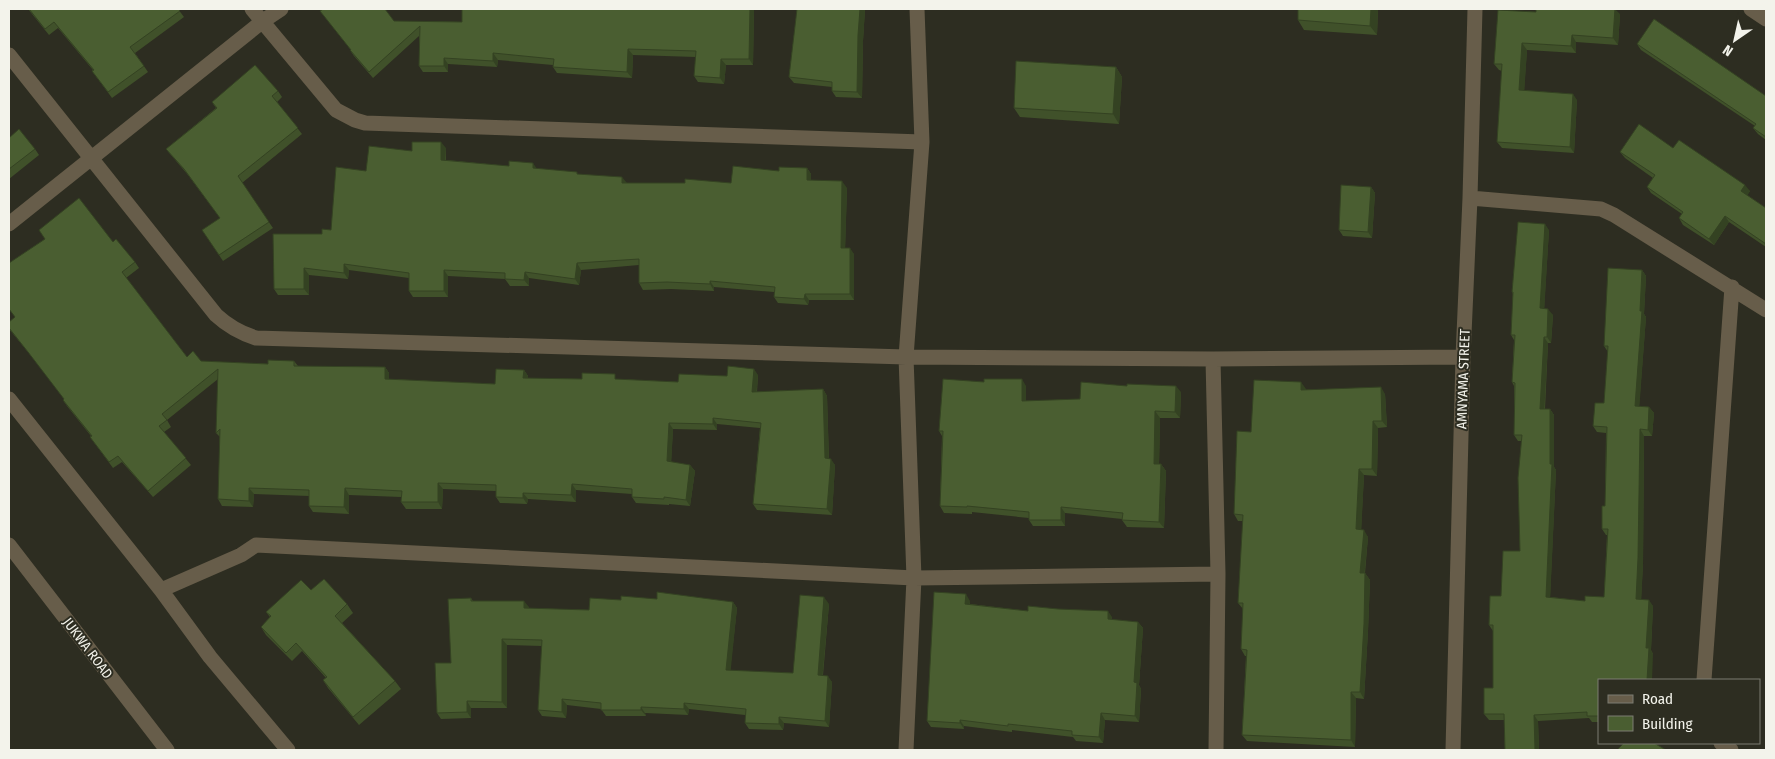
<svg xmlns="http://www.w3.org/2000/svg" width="1775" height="759" viewBox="0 0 1775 759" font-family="'Fira Sans Condensed',sans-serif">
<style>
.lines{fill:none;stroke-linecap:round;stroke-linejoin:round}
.minor{stroke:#675d4a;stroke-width:15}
.wall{fill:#40512a}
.shaded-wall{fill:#344222}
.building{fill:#4a5e31;stroke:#344222}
.labels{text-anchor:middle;stroke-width:4;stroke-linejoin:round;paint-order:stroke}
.street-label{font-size:14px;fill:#f3f3eb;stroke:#2d2d21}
</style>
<rect width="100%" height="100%" fill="#2d2d21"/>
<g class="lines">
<!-- minor -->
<path class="minor" d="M252,9L336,110L355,120L365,123L922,142
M1751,9L1766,19
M9,55L216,315C229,327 240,333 256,338L906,357L1213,359L1463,357
M1470,198L1601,209L1614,215L1766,310
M9,224L263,21L281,9
M1213,359L1218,574L1216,750
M9,399L161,590L210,657L288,750
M9,545L167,750
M161,590L241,555L256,545L914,578L1218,574
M1704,680L1732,287
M1721,743L1731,750
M906,750L914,578L906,357L922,142L917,9
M1453,750L1463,357L1470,198L1475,9"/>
</g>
<!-- wall -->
<path class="wall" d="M28,9H178L184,17L135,53L148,72L112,98L92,71L93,70L58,28L49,35Z
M462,9H865L863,41L862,98L836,97L832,91V87L794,83L789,77L797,10L754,9L753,65H726L724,84L698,82L694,76L696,57L633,55L632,78L557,73L553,67V65L498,60L497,67L448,64V72H423L419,66V36L373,78L354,56L350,50H351L320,11L394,21L462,22Z
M1378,9L1377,35L1304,30L1298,20Z
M1536,12L1620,14L1618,45L1576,42V53L1527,50L1524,90L1577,100L1574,153L1502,148L1497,142L1502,71L1499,70L1494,64Z
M1637,44L1766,96V140L1758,134L1753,128L1755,126L1641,50Z
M1116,67L1122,77L1119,124L1020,117L1014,108Z
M278,91L282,97L277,102L302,134L242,183L273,228L223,261L202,230L220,218L188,175L171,155L166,149L216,108L212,102Z
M9,138L35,149L39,155L9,179Z
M446,148V160L537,169L579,174L627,183H731L779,171L807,168L811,174V180L847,188L845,248L854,254V300H809L808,305L778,303L774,297V292L714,287V291L671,289L643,290L639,283V265L581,270L579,285L529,278V286H510L505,279L448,276V297H413L409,291V278L349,270L348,279L309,275V295H278L274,289L322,234L331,230L366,171L412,151Z
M1673,148L1750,191L1747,195L1766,208V247L1729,222L1714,245L1683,225L1679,218L1682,214L1651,193L1647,187L1653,178L1625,158L1620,152Z
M1371,187L1375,193L1372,238L1343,236L1339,230Z
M39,230L113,242L135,262L139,268L126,278L187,357L201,361L268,364L294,361L298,366L385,367L389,373V379L495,384L524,370L528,376V378L582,379H618L678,382L727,376L758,375L757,392L823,389L827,396L829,459L835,465L832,515L757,510L753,504L760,428L717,424V430L673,429L671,462L690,465L695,471L690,506L669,504V505L636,503L632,497V494L576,490V502L528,499L527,504L500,503L496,497V491L443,489L442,509H406L401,502V497L349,495V514L313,512L309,506V496L254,494L253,507L222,506L218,499L220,437L216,433L218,379L167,420L171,427L164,432L191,465L153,497L122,462L113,468L90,437L91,436L67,406L63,400L64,399L33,358L9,329V322L15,317L45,239Z
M1549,230L1544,309L1553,315L1551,343H1548L1545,409H1550L1554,415V467L1556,470L1550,597L1585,601L1604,597L1607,535H1606L1602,529L1605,506L1606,433L1597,432L1593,426L1604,403L1608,352L1604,346L1642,270L1646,276L1644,314L1646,317L1639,406L1649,407L1654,413L1652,436H1644L1643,564L1641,599L1653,606L1651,650L1653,654L1599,680V722H1592L1589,718L1538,721L1539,750H1505L1504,720H1489L1484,714L1493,688V631L1489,625L1520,551L1521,441H1518L1514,435V386L1512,382L1514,340L1511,335L1513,294L1512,292Z
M1026,386V401L1080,399L1181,392L1180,418H1160L1159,464H1161L1166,471L1164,528L1127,527L1122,520V519L1065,513V526H1033L1029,520V518L972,512V514L944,513L940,506L942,436L939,431Z
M1306,389V390L1385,394L1387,427L1378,428L1377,476L1364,475L1361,530L1368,537L1365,573L1370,580L1368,631L1364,699L1356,698L1355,747L1247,741L1242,735L1246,656H1245L1241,649L1243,609L1238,603L1243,521H1238L1234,514L1251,432Z
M311,590L347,604L353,613L342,623L395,681L401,689L359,725L328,688L323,680L326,678L302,651L292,661L266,635L261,627L270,617L266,612Z
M471,598L473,601L529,607V608L589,610L621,600L657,599L733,602L737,608L730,671L793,673L829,604L823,675L832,682L829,727L784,723L783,730L749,729L745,723V715L689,709L688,715L645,713L646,716H606L601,709L567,705L566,718L542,716L538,710L542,646L507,645V708H471V718L441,719L437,713Z
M970,601V604L1028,611L1112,617V620L1138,622L1143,628L1139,685L1141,689L1139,722L1105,720L1103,743L1076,741L1073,737L1012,730V732L964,726V729L931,727L927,721Z"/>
<!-- shaded-wall -->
<path class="shaded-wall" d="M750,9H754L753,65L749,59Z
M860,9H865L863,41L862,98L857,92L858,35Z
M1371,9H1378L1377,35L1370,26Z
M1615,9L1620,14L1618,45L1613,38Z
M1572,35L1576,42V53L1571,46Z
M1522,43L1527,50L1524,96L1519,90Z
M628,49L633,55L632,78L627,72Z
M493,53L498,60L497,67L493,61Z
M444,58L448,64V72L444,66Z
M721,59L726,65L724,84L720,78Z
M1116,67L1122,77L1119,124L1113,114Z
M1573,94L1577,100L1574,153L1570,147Z
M441,142L446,148L445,166L441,160Z
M533,163L537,169L533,168Z
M807,168L811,174V187L807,180Z
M622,177L627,183L626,189L622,183Z
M842,181L847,188L845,254L841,248Z
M1745,185L1750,191L1746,198L1741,191Z
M1371,187L1375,193L1372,238L1368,232Z
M1725,216L1729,222L1714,245L1709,239Z
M1545,224L1549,230L1544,314L1540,308Z
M850,248L854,254V300L850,294Z
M577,263L581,270L579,285L575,279Z
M344,264L349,270L348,279L344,273Z
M304,268L309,275V295L304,289Z
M444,270L448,276V297L444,291Z
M1642,270L1646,276L1644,314L1646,317L1639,412L1635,406Z
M525,272L529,278V286L524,280Z
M710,281L714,287V291L710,284Z
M805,294L809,300L808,305L804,299Z
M1548,309L1553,315L1551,343L1547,337Z
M1544,337L1548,343L1544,415L1540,409Z
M385,367L389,373V385L385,379Z
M754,369L758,375L756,398L752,392Z
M524,370L528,376V384L523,378Z
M1022,379L1026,386V408L1022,401Z
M1301,382L1306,389L1305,397L1301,390Z
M1176,386L1181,392L1180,418L1175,412Z
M1381,387L1385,394L1387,427L1382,421Z
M823,389L827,396L829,465L825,458Z
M1649,407L1654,413L1652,436L1648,430Z
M1550,409L1554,415V467L1556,470L1550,603L1546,597L1550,464Z
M1155,411L1160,418L1159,471L1154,464Z
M713,418L717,424V430L713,424Z
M1373,421L1378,428L1377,476L1372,469Z
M669,423L673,429L671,467L667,461Z
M1640,429L1644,436L1643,564L1641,605L1636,599Z
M831,459L835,465L832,515L827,509Z
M1161,464L1166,471L1164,528L1159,522Z
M690,465L695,471L690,506L686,500Z
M1359,469L1364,475L1361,536L1356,529Z
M438,483L443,489L442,509L438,502Z
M572,484L576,490V502L571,495Z
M249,488L254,494L253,507L249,501Z
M345,488L349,495V514L344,507Z
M523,493L528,499L527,504L523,498Z
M1061,507L1065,513V526L1061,520Z
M1364,530L1368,537L1364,579L1360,573Z
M1365,573L1370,580L1368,631L1364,699L1360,692Z
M966,594L970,601L969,610L965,604Z
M824,597L829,604L822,681L818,675Z
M1649,600L1653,606L1651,650L1653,654L1652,680H1647L1646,648Z
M524,601L529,607V614L524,608Z
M733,602L737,608L730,677L726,670Z
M1108,611L1112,617V626L1108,619Z
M1138,622L1143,628L1139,685L1141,689L1139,722L1135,716L1134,682Z
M502,639L507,645V708L502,702Z
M828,676L832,682L829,727L825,721Z
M1351,692L1356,698L1355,747L1351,740Z
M562,699L567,705L566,718L562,712Z
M467,701L471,708V718L467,712Z
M684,703L689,709L688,715L684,709Z
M641,707L645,713L646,716L641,710Z
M1101,713L1105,720L1103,743L1099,737Z
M1534,715L1538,721L1539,750H1535Z
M779,717L784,723L783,730L779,724Z
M960,720L964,726V729L960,723Z"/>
<!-- building -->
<path class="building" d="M29,9H178L180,11L130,47L144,66L108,92L92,71L94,70L54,22L45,29Z
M323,9H385L394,21L462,22V9H750L749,59H721L720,78L694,76L696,51L628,49L627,72L553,67L554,59L493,53V61L444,58V66H419L420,26L369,72L350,50H351L320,11Z
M797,9H860L858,35L857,92L832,91V82L789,77Z
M1298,9H1371L1370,26L1298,20Z
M1536,9H1615L1613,38L1572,35L1571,46L1522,43L1519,90L1573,94L1570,147L1497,142L1502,64H1494L1498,10L1536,12Z
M1654,19L1766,96V137L1753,128L1756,124L1637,44Z
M1016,61L1116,67L1113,114L1014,108Z
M255,65L278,91L272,96L298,128L238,176L269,222L219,255L202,230L220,218L184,169L166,149L217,108L212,102Z
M1639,124L1673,148L1679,140L1745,185L1741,191L1766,208V244L1725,216L1709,239L1679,218L1683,212L1647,187L1655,175L1620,152Z
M19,129L35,149L9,169V138Z
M412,142H441V160L509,166V161L533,163V168L577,172V174L622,177V183H685V179L731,183L733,166L779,171V167L807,168V180L842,181L841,248H850V294H805L804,299L774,297L775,287L710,281V284L667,282L639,283V259L577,263L575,279L525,272L524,280L505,279V273L444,270V291H409V273L344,264V273L304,268V289H274L273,234H322V229L331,230L336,167L366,171L369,146L412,151Z
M1341,185L1371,187L1368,232L1339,230Z
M79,198L113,242L116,239L135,262L122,272L187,357L193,351L201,361L268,364V360L294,361V366L385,367V379L495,384L496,369L524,370L523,378L582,379V373L615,374V379L678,382L679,374L727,376L728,366L754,369L752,392L823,389L825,458L831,459L827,509L753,504L761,423L713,418V424L669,423L667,461L690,465L686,500L664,497V499L632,497V489L572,484L571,495L523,493V498L496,497V485L438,483V502H401L402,491L345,488L344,507L309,506V490L249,488V501L218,499L220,429L216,433L218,369L162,414L167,420L159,426L186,458L148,491L118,456L109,462L90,437L92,436L63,400L64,399L28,352L9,328V322L15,317L9,309V263L45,239L39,230Z
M1518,222L1545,224L1540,308L1548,309L1547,337H1544L1540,409H1550V464H1552L1546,597L1585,601V596L1604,597L1608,529H1602V506H1605L1607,427L1593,426L1595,403H1604L1608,346H1604L1608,268L1642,270L1640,311H1642L1635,406L1649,407L1648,430L1640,429L1638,558L1636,599L1649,600L1646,648H1649L1647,680H1599V716H1587V712L1534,715L1535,750H1505L1504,714H1484V688H1493V625H1489L1490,596H1501L1503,551H1520L1518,478L1522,435H1514L1515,383L1512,382L1515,335H1511L1513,292H1512Z
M943,379L984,382V379H1022V401L1080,399L1081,382L1127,386V384L1176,386L1175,412L1155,411L1154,464H1161L1159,522L1122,520L1123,513L1061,507V520H1029V512L967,506V507L940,506L943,431H939Z
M1254,380L1301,382V390L1381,387L1382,421H1373L1372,469H1359L1356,529L1364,530L1360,573H1365L1364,624L1360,692H1351V740L1242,735L1247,650L1241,649L1243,603H1238L1243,515L1234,514L1237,431L1251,432Z
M324,579L347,604L335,616L395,681L353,717L323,680L327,677L296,643L286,653L261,627L271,616L266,612L301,580L311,590Z
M657,592L733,602L726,670L793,673L800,595L824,597L818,675L828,676L825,721L779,717V724L745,723L746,709L684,703V709L641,707V710H601V703L562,699V712L538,710L542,640L502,639V702L467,701V712L437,713L435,663H451L448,599L471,598V601H524V608L589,610L590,598L621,600V596L657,599Z
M934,592L966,594L965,604L1028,611V606L1058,609L1108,611V619L1138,622L1134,682L1137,683L1135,716L1101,713L1099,737L1072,735V731L1008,724V726L960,720V723L927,721Z
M1624,743H1654L1666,750H1617Z"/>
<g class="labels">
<!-- street labels -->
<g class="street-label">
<text transform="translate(1463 379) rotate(-88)" y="5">AMNYAMA STREET</text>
<text transform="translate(88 648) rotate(53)" y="5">JUKWA ROAD</text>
</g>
</g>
<!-- border -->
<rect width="1775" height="759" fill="none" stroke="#f3f3eb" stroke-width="20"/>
<!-- legend -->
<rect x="1598" y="679" width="162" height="65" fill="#2d2d21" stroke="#7c7c72"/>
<rect x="1608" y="695" width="25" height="8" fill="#675d4a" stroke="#7c7c72"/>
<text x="1642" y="704" font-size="15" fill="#f3f3eb">Road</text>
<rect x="1608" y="716" width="25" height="15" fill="#4a5e31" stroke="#7c7c72"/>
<text x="1642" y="729" font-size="15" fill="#f3f3eb">Building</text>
<!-- north arrow -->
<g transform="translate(1735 40) rotate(214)" stroke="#2d2d21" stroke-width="4" paint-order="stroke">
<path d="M0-4L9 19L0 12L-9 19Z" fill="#f3f3eb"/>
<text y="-8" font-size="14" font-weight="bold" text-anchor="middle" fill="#f3f3eb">N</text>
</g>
</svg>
